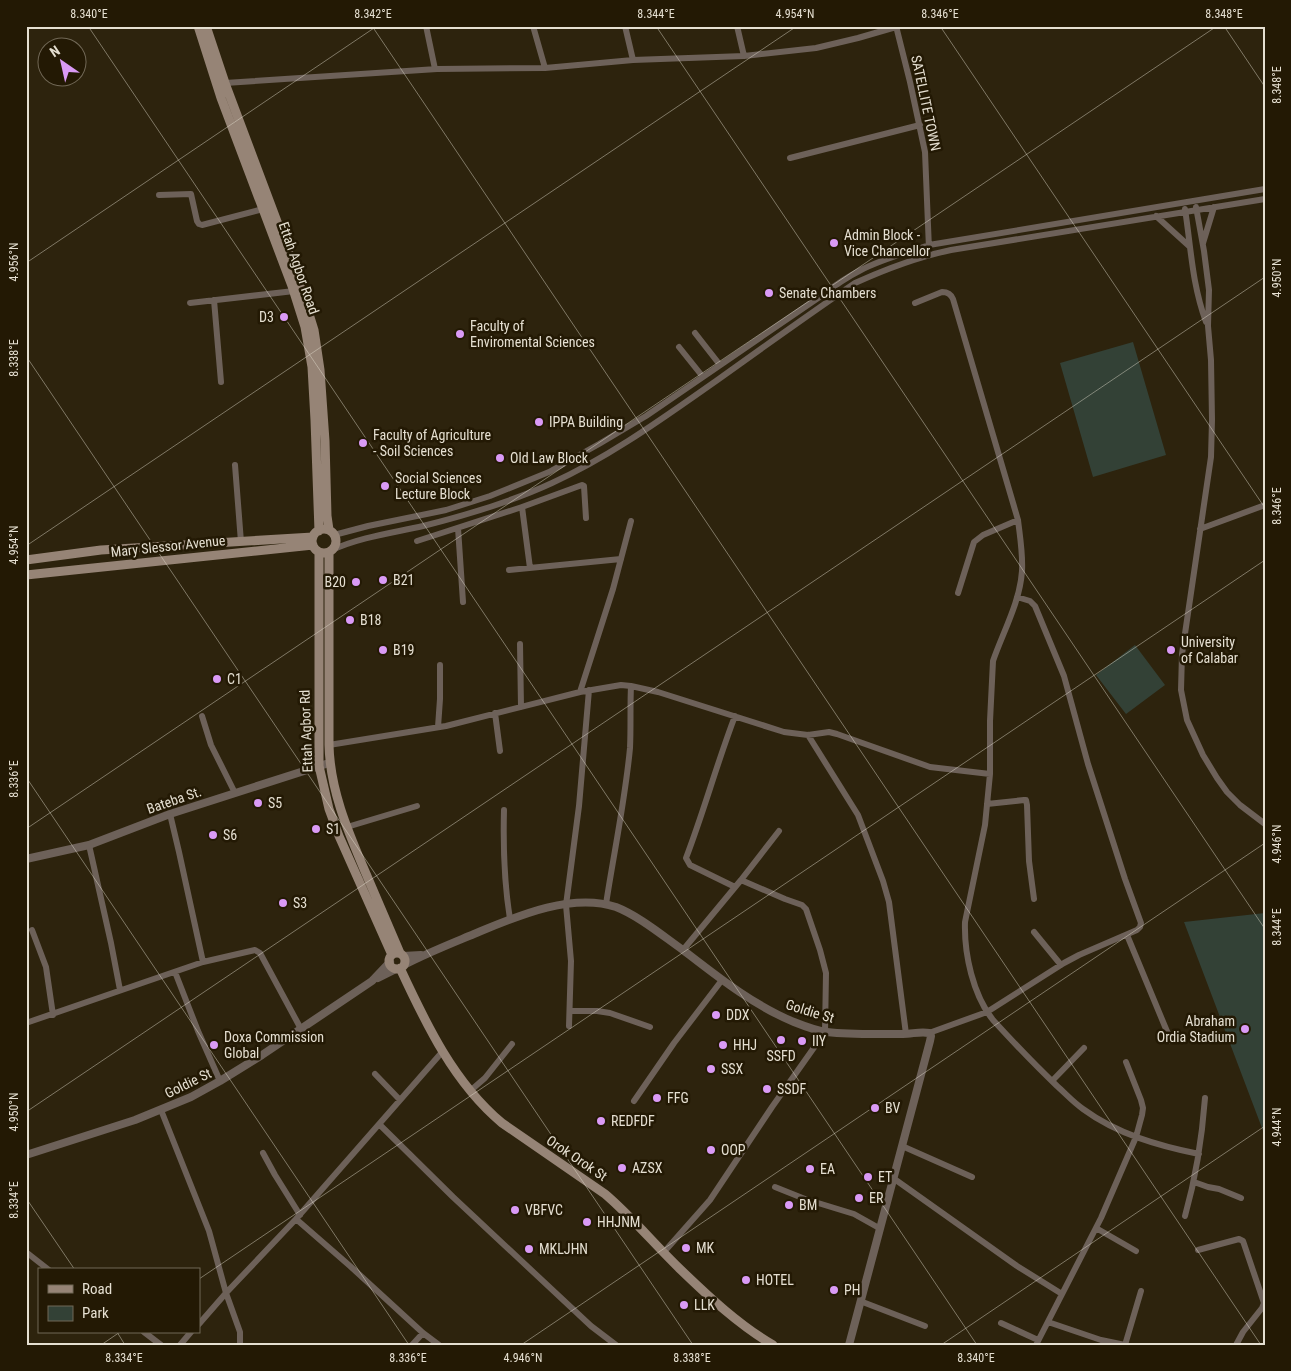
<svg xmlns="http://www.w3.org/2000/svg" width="1291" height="1371" viewBox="0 0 1291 1371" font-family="'Roboto Condensed',sans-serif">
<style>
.green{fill:#334136}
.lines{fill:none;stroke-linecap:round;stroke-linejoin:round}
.minor{stroke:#6d6159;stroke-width:6}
.tertiary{stroke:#6d6159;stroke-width:8}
.secondary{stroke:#968476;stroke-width:9}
.ticks{fill:none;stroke:#e5dfd1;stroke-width:1;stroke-opacity:0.45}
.poi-dot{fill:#da9af6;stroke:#231904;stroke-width:2}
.labels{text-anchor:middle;stroke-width:5;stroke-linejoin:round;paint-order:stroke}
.street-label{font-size:14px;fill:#e5dfd1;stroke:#231904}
.poi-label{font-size:14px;fill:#e5dfd1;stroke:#231904;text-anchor:start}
.neatline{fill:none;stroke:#e5dfd1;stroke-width:2}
.ticks-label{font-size:12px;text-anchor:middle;fill:#e5dfd1}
</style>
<rect width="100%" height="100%" fill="#2d230d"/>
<!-- green -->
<path class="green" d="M1133,342L1166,455L1093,477L1060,363Z
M1135,645L1165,685L1126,714L1096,675Z
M1265,913V1136L1184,922Z"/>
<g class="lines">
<!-- minor -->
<path class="minor" d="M426,26L435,69
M533,26L545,68
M625,26L633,60
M737,26L744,56
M896,26L910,82L925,152L929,249
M225,83L437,69L545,68L633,60L744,56L816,48L858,38L896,27
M790,158L920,125
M159,195L191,194L197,221L199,224L202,225L263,209
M1196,207L1204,251L1209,290L1208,326L1211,360L1212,420L1211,457L1182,654L1181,690L1187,720L1203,755L1217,778L1227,792L1240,805L1265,824
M1185,209C1191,248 1192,284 1206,322
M1156,216L1189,246
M1203,243L1214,207
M214,300L221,382
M190,303L294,291
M915,303L942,292C948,292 951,294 953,299L1018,520C1020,537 1023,554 1022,571C1020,602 1003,632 993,661L990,721V774L985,825L965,922C964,954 973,995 993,1020C1014,1043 1035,1065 1057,1086C1066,1094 1073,1102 1083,1109C1117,1134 1159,1146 1199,1154
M695,333L720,365
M679,347L703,377
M235,465L241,542
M522,507L530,568
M458,528L463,602
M1200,529L1265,505
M334,535L368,526L446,510L490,496L549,472L599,444L646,416L821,296C834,286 847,277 861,270C882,259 906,253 929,245L1265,189
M417,541L522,507L582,485L584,486L586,518
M332,550C361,537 392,533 423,526C467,515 511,502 552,483C611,456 663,418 716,381C762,348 808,315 855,283C886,269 917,257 951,250L1265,199
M509,570L621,559
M958,593L974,542L983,535L1018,520
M520,644L521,707
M580,692L613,589L631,521
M495,713L500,751
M202,716L211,745L235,793
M438,727L440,699V665
M808,735L858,815L883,881L889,902L906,1034
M329,745L446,726L580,692L621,685L631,686L658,692L784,732L808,735L829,732L837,734L930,767L990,774
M987,804L1024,800H1026L1027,805L1029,861L1034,899
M504,810C503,848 504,882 510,919
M170,814L179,852L203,962
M347,827L417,806
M89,845L111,943L120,990
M735,887L690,865L686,858C704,811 717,763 735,716
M606,904C614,852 625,801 630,748C631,727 630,706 631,686
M32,930L46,967L53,1015
M1034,932L1061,965
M1127,935L1171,1041
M683,950L741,880L779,831
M175,972L198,1031L220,1081
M570,1011H597L610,1013L650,1027
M26,1023L203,962L255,950L260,953L301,1029
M569,1026L571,961L566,905L579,806L589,690
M929,1033L987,1012L1064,963L1079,955L1137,930L1140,927L1141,923L1125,879L1088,764L1064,676L1035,606L1030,601L1017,597
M375,1074L400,1100
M1052,1081L1084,1048
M470,1091L485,1078L512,1044
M634,1101L674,1043L722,980
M161,1110L209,1231L226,1293L240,1332V1345
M379,1124L453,1197L591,1326L616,1345
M902,1146L972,1177
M263,1153L275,1175L300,1215
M893,1178L1017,1266L1062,1294
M1194,1182L1208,1187L1219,1189L1241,1198
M775,1187L805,1199L854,1214L879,1228
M1185,1216C1196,1177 1202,1138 1205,1098
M296,1219L350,1266L423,1333L439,1345
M1096,1228L1136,1251
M1198,1250L1239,1239L1243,1241L1264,1303L1262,1308L1243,1332L1236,1345
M26,1252L49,1270
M664,1252L710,1200L772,1107L825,1032L826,973L820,950L806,909L802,905L785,899L741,880
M860,1301L925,1326
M1048,1322L1101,1340L1125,1345
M1001,1323L1038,1340
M199,1324L226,1293L296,1219L443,1051
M144,1332L161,1345
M180,1345L191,1332
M412,1345L423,1333
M1036,1345L1101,1218L1136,1137L1142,1115L1143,1108L1141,1100L1126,1062
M1125,1345L1141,1291"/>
<!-- tertiary -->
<path class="tertiary" d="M26,859L89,845L170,814L329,763
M403,956L421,955
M404,965C427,953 450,944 474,934C515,917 571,892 616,907C639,916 663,936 683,950C718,977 753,1005 794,1022C804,1026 817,1031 827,1032C852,1035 878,1034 903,1034C912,1034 921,1031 929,1033L931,1036L930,1041L849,1345
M378,978L396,969
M26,1155L135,1120L191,1097L220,1081L262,1055L372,981L390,962"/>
<!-- secondary -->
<path class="secondary" d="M198,26L221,98L292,286L305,327L312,367L315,420L319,531
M206,26L225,83L296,272L314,330L320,370L325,441L327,516L329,530
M312 541a12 12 0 1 1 24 0a12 12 0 1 1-24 0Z
M319,552V766L329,809L339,836L392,955
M329,552V745C330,789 347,829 364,869C376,897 388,925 400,953
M26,560L101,550L313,537
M26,575L313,545
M389 961a8 8 0 1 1 16 0a8 8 0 1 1-16 0Z
M400,968C426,1024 454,1083 502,1123L605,1194C632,1217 655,1245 681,1270C709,1297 739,1325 773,1345"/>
</g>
<!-- ticks -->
<path class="ticks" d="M88,26L977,1345M372,26L1261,1345M656,26L1265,929M940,26L1265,508M1224,26L1265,87M26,263L377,26M26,356L693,1345M26,546L797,26M26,777L409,1345M26,829L1217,26M26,1112L1265,277M26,1198L75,1270M199,1279L1265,560M117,1332L125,1345M101,1345L120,1332M521,1345L1265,843M941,1345L1265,1126"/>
<!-- markers -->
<g class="poi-dot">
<circle cx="834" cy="243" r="5"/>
<circle cx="769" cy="293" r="5"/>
<circle cx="284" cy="317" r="5"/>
<circle cx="460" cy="334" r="5"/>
<circle cx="539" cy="422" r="5"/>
<circle cx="363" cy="443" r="5"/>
<circle cx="500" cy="458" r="5"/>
<circle cx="385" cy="486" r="5"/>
<circle cx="383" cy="580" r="5"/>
<circle cx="356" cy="582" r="5"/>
<circle cx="350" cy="620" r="5"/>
<circle cx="383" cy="650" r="5"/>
<circle cx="1171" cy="650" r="5"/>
<circle cx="217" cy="679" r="5"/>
<circle cx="258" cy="803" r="5"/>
<circle cx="316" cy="829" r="5"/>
<circle cx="213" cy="835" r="5"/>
<circle cx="283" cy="903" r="5"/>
<circle cx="716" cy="1015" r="5"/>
<circle cx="1245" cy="1029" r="5"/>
<circle cx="781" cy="1040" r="5"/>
<circle cx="802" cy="1041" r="5"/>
<circle cx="214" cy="1045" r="5"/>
<circle cx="723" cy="1045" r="5"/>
<circle cx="711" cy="1069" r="5"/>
<circle cx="767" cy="1089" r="5"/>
<circle cx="657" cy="1098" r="5"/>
<circle cx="875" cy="1108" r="5"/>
<circle cx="601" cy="1121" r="5"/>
<circle cx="711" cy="1150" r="5"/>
<circle cx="622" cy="1168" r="5"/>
<circle cx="810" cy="1169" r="5"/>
<circle cx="868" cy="1177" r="5"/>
<circle cx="859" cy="1198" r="5"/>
<circle cx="789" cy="1205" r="5"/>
<circle cx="515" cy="1210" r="5"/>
<circle cx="587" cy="1222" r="5"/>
<circle cx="686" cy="1248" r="5"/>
<circle cx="529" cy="1249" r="5"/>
<circle cx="746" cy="1280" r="5"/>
<circle cx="834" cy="1290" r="5"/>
<circle cx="684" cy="1305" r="5"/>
</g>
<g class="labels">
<!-- street labels -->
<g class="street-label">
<text transform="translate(926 103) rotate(78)" y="5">SATELLITE TOWN</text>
<text transform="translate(299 268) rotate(71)" y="5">Ettah Agbor Road</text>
<text transform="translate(168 546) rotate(-6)" y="5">Mary Slessor Avenue</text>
<text transform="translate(306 731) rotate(-92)" y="5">Ettah Agbor Rd</text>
<text transform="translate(174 800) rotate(-19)" y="5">Bateba St.</text>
<text transform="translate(810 1011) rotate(17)" y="5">Goldie St</text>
<text transform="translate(188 1083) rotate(-26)" y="5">Goldie St</text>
<text transform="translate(577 1158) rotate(34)" y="5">Orok Orok St</text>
</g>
<!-- poi labels -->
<g class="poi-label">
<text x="844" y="240">Admin Block -<tspan x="844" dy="16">Vice Chancellor</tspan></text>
<text x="779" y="298">Senate Chambers</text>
<text x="274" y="322" text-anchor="end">D3</text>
<text x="470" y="331">Faculty of<tspan x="470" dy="16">Enviromental Sciences</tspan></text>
<text x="549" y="427">IPPA Building</text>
<text x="373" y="440">Faculty of Agriculture<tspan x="373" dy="16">- Soil Sciences</tspan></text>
<text x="510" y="463">Old Law Block</text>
<text x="395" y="483">Social Sciences<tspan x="395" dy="16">Lecture Block</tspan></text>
<text x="393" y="585">B21</text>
<text x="346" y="587" text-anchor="end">B20</text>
<text x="360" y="625">B18</text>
<text x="1181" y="647">University<tspan x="1181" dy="16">of Calabar</tspan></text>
<text x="393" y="655">B19</text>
<text x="227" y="684">C1</text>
<text x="268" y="808">S5</text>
<text x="326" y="834">S1</text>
<text x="223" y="840">S6</text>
<text x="293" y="908">S3</text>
<text x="726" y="1020">DDX</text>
<text x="1235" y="1026" text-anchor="end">Abraham<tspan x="1235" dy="16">Ordia Stadium</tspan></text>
<text x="224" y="1042">Doxa Commission<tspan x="224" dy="16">Global</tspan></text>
<text x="812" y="1046">IIY</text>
<text x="733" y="1050">HHJ</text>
<text x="781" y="1061" text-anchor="middle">SSFD</text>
<text x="721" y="1074">SSX</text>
<text x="777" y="1094">SSDF</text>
<text x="667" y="1103">FFG</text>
<text x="885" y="1113">BV</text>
<text x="611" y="1126">REDFDF</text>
<text x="721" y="1155">OOP</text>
<text x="632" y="1173">AZSX</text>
<text x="820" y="1174">EA</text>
<text x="878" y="1182">ET</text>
<text x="869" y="1203">ER</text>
<text x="799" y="1210">BM</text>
<text x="525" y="1215">VBFVC</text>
<text x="597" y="1227">HHJNM</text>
<text x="696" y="1253">MK</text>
<text x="539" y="1254">MKLJHN</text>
<text x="756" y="1285">HOTEL</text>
<text x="844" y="1295">PH</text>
<text x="694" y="1310">LLK</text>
</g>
</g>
<!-- border -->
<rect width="1291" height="1371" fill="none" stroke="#231904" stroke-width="55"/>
<!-- legend -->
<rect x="38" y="1268" width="162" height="65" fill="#231904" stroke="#716856"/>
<rect x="48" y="1285" width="25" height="8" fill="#968476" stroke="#716856"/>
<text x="82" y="1294" font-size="15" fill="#e5dfd1">Road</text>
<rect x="48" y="1306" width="25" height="15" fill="#334136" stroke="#716856"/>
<text x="82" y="1318" font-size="15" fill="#e5dfd1">Park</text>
<!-- north arrow -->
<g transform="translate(62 62) rotate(326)"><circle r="24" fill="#231904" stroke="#716856"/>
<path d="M0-4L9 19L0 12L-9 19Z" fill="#da9af6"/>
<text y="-8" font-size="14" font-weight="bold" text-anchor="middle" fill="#e5dfd1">N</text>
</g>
<rect x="28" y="28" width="1236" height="1316" class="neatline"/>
<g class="ticks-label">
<text x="89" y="18">8.340°E</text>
<text x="373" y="18">8.342°E</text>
<text x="656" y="18">8.344°E</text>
<text x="795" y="18">4.954°N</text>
<text x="940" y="18">8.346°E</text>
<text x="1224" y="18">8.348°E</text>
<text transform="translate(1277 85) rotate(-90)" y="4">8.348°E</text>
<text transform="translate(14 262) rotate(-90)" y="4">4.956°N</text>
<text transform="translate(1277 278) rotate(-90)" y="4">4.950°N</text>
<text transform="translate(14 358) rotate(-90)" y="4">8.338°E</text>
<text transform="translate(1277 506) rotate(-90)" y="4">8.346°E</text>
<text transform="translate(14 545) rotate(-90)" y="4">4.954°N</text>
<text transform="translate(14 779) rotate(-90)" y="4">8.336°E</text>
<text transform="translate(1277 844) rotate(-90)" y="4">4.946°N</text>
<text transform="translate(1277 927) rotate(-90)" y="4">8.344°E</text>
<text transform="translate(14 1112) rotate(-90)" y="4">4.950°N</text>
<text transform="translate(1277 1127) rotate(-90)" y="4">4.944°N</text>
<text transform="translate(14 1200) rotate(-90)" y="4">8.334°E</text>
<text x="124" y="1362">8.334°E</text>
<text x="408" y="1362">8.336°E</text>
<text x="523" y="1362">4.946°N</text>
<text x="692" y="1362">8.338°E</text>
<text x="976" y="1362">8.340°E</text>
</g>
</svg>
